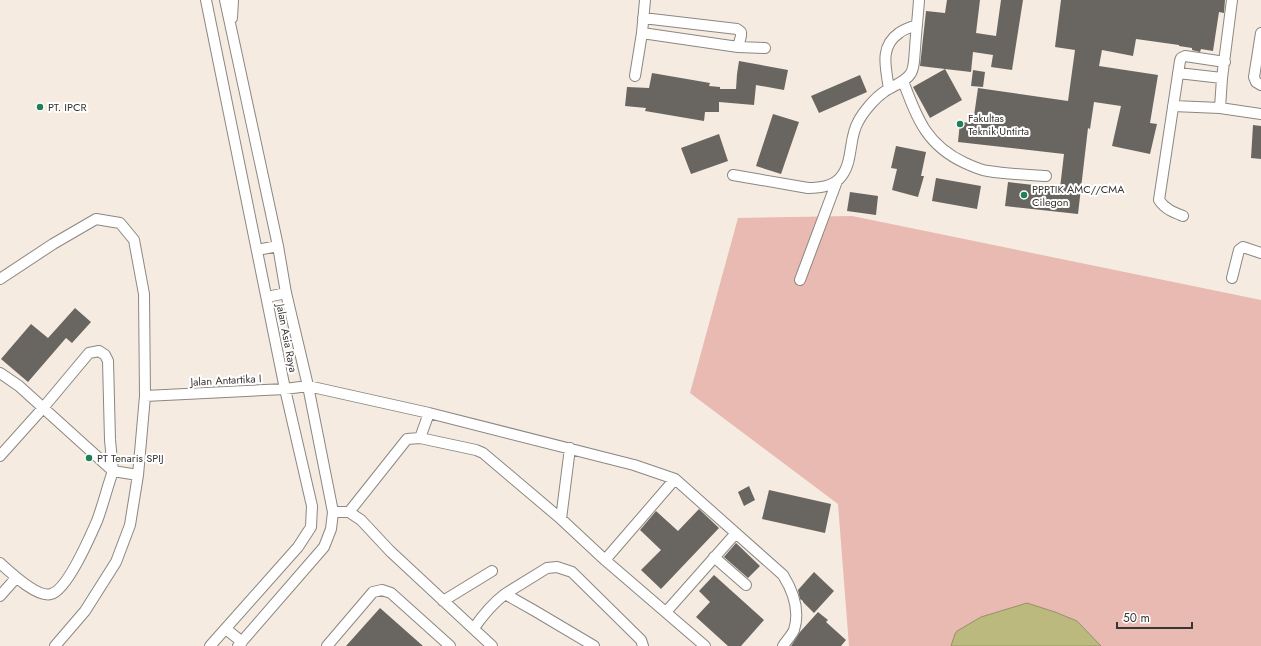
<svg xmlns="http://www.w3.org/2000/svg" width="1261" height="646" viewBox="0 0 1261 646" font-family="Jost,sans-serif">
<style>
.built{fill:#f5ebe0}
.green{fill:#e8bab1}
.water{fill:#bcb97e;stroke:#949268}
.building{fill:#696661}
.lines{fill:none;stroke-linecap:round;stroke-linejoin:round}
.minor-casing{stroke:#8b8782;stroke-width:12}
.minor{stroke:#fff;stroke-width:10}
.poi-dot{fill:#1f8058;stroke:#fff;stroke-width:1.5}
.labels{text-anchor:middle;stroke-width:4;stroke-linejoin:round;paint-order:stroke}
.poi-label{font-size:11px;fill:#383634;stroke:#fff;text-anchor:start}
.street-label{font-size:11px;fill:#383634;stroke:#fff}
</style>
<rect width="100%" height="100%" fill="#fcf7f2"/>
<!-- built -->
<path class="built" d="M0,0H1261V646H0Z"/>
<!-- green -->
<path class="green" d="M852,216L1261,300V646H849L838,504L690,393L738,218Z"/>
<!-- water -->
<path class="water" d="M1027,603L1055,612L1077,621L1101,646H951L955,634L957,631L981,617Z"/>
<!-- building -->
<path class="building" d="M947,0H980L976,33L996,36L1001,0H1023L1012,70L991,67L993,55L973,52L971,72L945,69L962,100L930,118L913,87L945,69L920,66L926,11L945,13Z
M1061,0H1225L1224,13L1219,12L1213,51L1201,49L1200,52L1192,50V48L1179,46V45L1136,39L1133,56L1102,50L1099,66L1158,75L1150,123L1157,124L1150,154L1112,146L1121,106L1094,102L1090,129L1088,128L1078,214L1005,206L1008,182L1060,188L1064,154L958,142L960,122L973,123L978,88L1068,101L1075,50L1055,47Z
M739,61L788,70L784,90L756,85L754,105L719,102V112H705L704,121L645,111L646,108L625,106L627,87L649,88L652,73L710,83L709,86L720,87V89H736L737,74Z
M973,70L985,72L983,87L971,86Z
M860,75L867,92L819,113L811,96Z
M773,114L799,122L781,174L756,166Z
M1253,125L1261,126V159L1251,158Z
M719,134L728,161L691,174L681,148Z
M896,146L926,152L921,176H924L918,197L892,190L897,169L891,168Z
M936,178L981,186L977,209L932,201Z
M850,192L878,196L876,215L847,211Z
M75,308L91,322L72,343L66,338L28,382L1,359L31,324L48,338Z
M749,486L755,500L744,506L738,492Z
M769,490L831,504L825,533L762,519Z
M699,509L719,528L661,589L641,570L661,550L640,530L656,511L678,531Z
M736,543L760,566L748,578L724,557Z
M814,572L834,591L814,613L803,602V601L800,599L798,590Z
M714,575L764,620L741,646H728L696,617L710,602L699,591Z
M380,608L423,646H346Z
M818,612L828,620L826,622L846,640L841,646H791L800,632Z"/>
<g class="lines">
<defs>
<path id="minor" d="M206,0L285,389L312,506L311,527L298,547L210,646
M225,0L278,246L286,293L308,386L333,512L331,529L324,547L238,646
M645,0L642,33L738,47L765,48
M232,18L233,0
M643,18L737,29L741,32V36L738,47
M1261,33L1254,77L1256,82L1261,85
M1178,73L1222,78
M635,76L642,33
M903,81C917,118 926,145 965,163C972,166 980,170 988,171C1007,174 1027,175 1046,176
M889,89C886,68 879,47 899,33C904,29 911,27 917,25
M1173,106L1220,108L1261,114
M1220,108L1222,78L1232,0
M733,175L808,188C818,188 831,187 839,179C854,164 848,139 858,122C863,112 875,98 884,92C892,86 906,82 911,73C915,66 914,56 915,49C916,32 918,16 919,0
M1183,216C1173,212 1165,209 1159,200L1180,61L1181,58L1185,56L1225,62
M257,250L278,246
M1232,278L1239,250L1243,247L1261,253
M0,279L53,244L96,219L120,223L134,240L144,294L145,396L138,475L130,525L116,562L85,611L55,646
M800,280L837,181
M267,297L286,293
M0,373L19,386L113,471
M145,396L285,389L308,386L429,413L634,465L675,479L783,575C793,591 800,611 794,630C792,635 786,641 783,646
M420,438L429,413
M0,456L43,408L89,353L99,351L105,355L108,361L110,440L113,471
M333,512H349L407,439L420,438L476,450L483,453L561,519L605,560L705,646
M349,512L361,520L390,551L492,646
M561,519L570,448
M714,557L746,585
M605,560L675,479
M0,563C10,572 37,598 51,594C67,590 90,537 97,521C103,505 107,488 113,471L138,475
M505,594L547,568L557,567L572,572L641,640L643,646
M0,596L16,578
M443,601L492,571
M666,612L736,533
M474,628C483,615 492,604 505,594L535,611L594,646
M226,629L242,642
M327,646L373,592L382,590L391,593L450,646"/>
</defs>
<!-- minor casing -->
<use href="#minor" class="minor-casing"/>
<!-- minor -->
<use href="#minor" class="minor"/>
</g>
<!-- markers -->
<g class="poi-dot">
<circle cx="40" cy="107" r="4"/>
<circle cx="960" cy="124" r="4"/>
<circle cx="1024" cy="195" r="4"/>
<circle cx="89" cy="458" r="4"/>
</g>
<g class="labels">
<!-- poi labels -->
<g class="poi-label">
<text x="48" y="111">PT. IPCR</text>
<text x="968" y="122">Fakultas<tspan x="968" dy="13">Teknik Untirta</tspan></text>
<text x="1032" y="193">PPPTIK AMC//CMA<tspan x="1032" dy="13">Cilegon</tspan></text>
<text x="97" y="462">PT Tenaris SPIJ</text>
</g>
<!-- street labels -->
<g class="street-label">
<text transform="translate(287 338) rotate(79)" y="4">Jalan Asia Raya</text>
<text transform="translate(226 380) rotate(-3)" y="4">Jalan Antartika I</text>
</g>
</g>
<!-- scale -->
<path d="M1117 622v6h75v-6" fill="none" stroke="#383634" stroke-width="2"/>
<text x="1123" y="622" font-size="12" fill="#383634" stroke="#ffffff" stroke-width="3" paint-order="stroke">50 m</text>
</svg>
